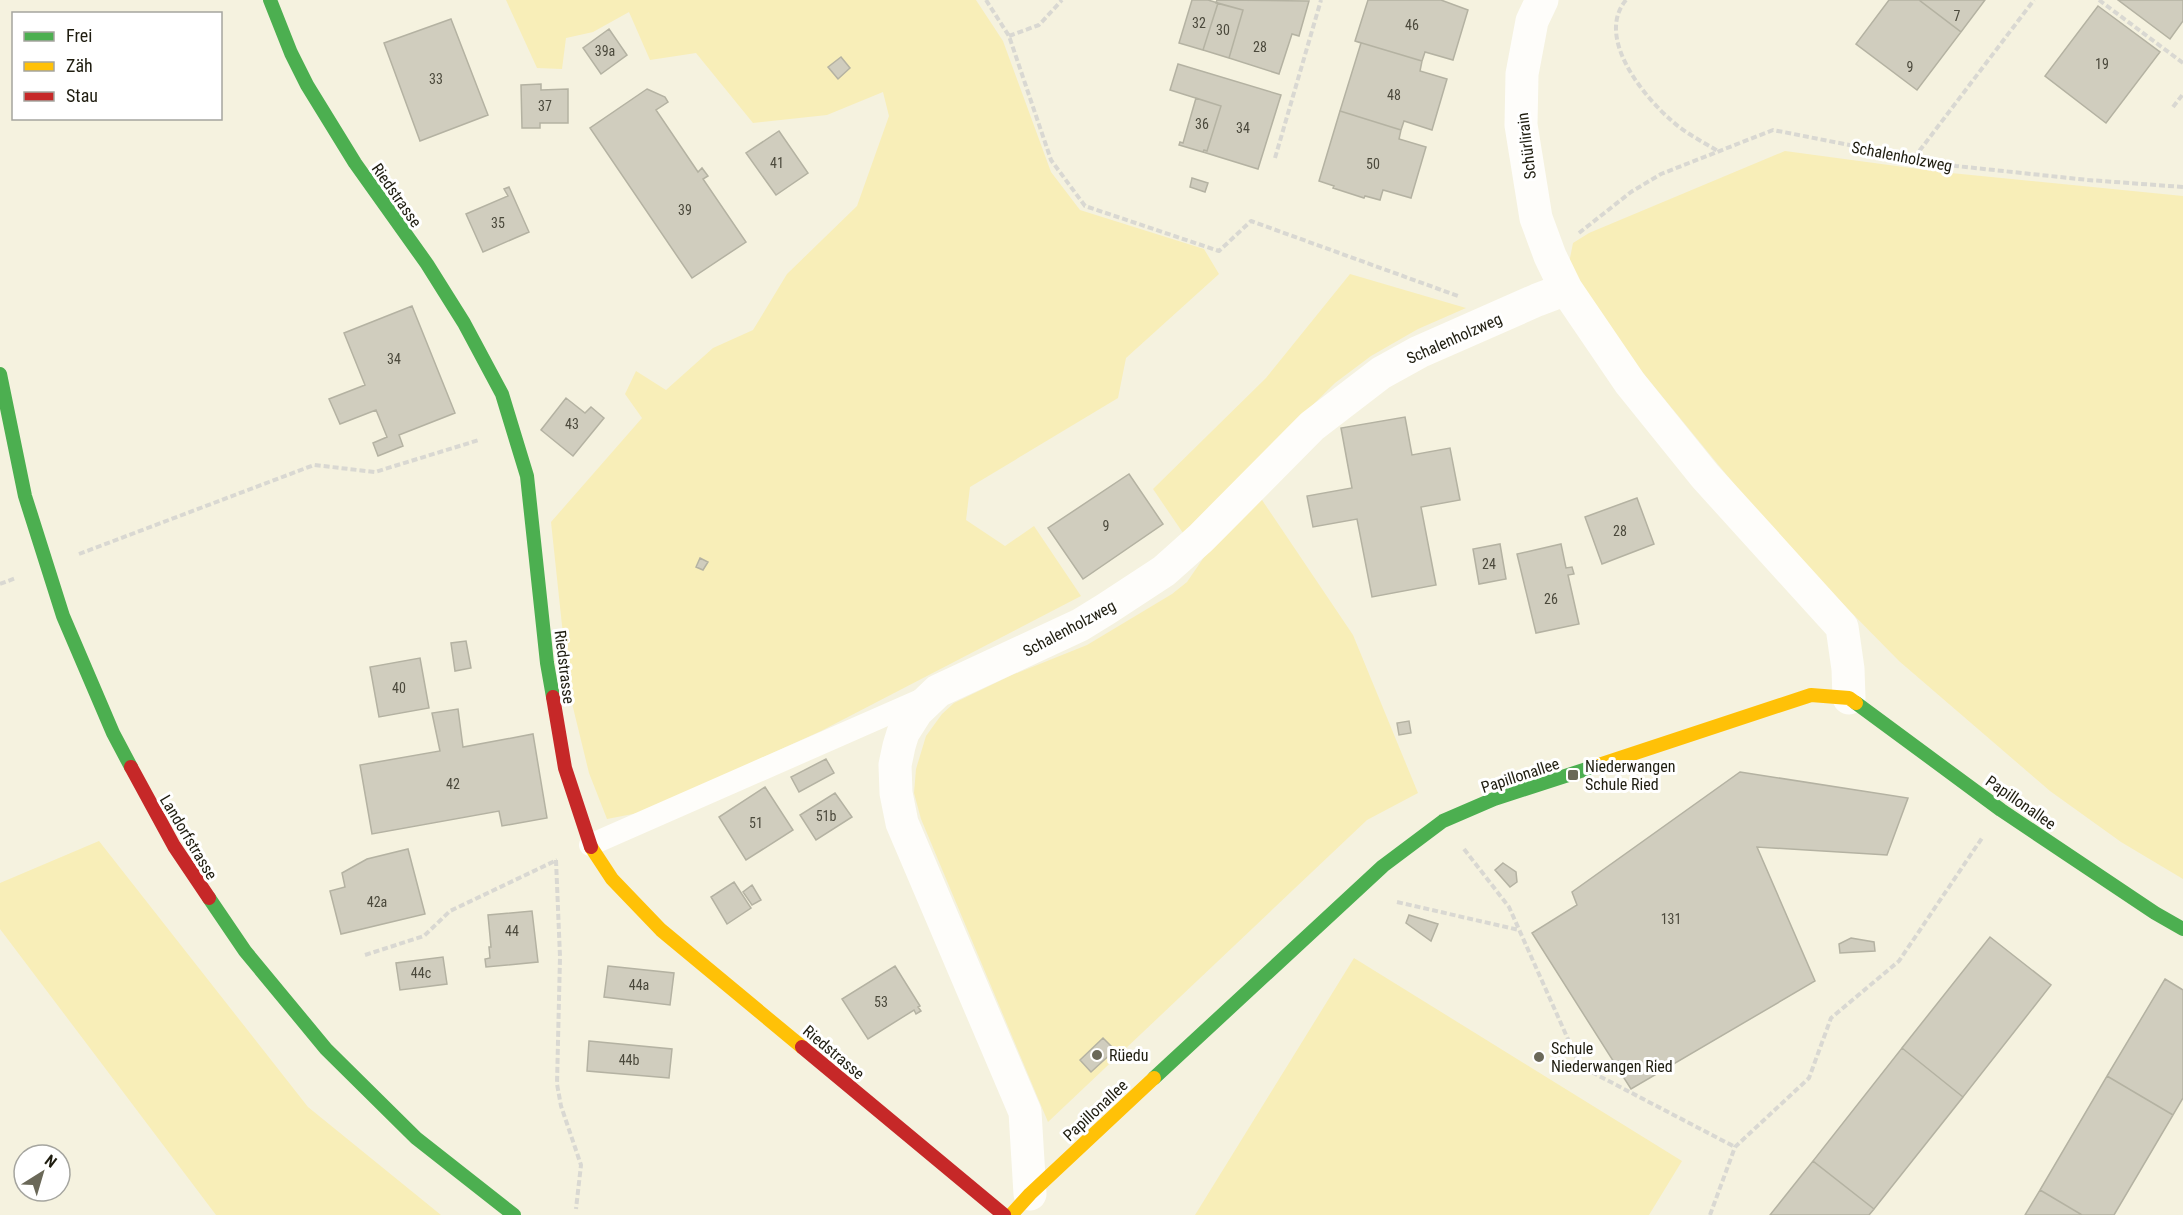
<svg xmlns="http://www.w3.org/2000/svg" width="2183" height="1215" viewBox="0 0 2183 1215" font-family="'Roboto Condensed',sans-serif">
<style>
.green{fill:#f8eeb8}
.building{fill:#d0cdbe;stroke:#b4b2a2;stroke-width:1.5}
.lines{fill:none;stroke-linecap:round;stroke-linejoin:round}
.path{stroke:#d9d8d2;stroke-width:4;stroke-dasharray:6 3;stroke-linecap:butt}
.lane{stroke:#fefdfa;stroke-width:22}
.street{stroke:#fefdfa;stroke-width:33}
.fast{stroke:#4caf50;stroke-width:14}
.slow{stroke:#ffc107;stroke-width:14}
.jam{stroke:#c62828;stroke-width:14}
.poi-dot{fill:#6a6858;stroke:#fff;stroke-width:2}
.labels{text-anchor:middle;stroke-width:6;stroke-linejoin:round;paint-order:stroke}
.number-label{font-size:14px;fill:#4b493c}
.street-label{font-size:16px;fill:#1f1d10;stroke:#fff}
.poi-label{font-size:16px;fill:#1f1d10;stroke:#fff;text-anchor:start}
</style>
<rect width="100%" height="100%" fill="#f5f2df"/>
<!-- green -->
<path class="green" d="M506,0H976L1003,41L1051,172L1080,210L1204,249L1219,274L1126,358L1118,398L970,487L966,520L1005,546L1034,526L1081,596L821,731L643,812L607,819L589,773L569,691L551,522L642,418L625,394L636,371L666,390L713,348L753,330L787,274L857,206L889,116L883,92L827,115L753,123L696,53L650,60L629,12L593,32L566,38L562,69L537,68Z
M1785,151L1941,172L2183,196V879L2121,842L2050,791L1899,661L1780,540L1621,346L1569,263L1573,243L1589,233Z
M1350,274L1466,308L1418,329L1371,356L1335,383L1183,533L1153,489L1266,378Z
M1260,497L1353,635L1418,793L1367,820L1048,1122L921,819L914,793L916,769L926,736L942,714L954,703L1012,675L1087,645L1172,594L1187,582L1211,547Z
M99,841L308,1107L441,1215H216L0,929V883Z
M1354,958L1682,1161L1649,1215H1195Z"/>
<!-- building -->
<path class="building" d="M1192,0H1208L1218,3L1203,50L1179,43Z
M1217,0L1309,1L1299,36L1292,34L1279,74L1229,58L1243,10L1216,3Z
M1368,0H1441L1468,10L1453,60L1425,52L1422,61L1355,41Z
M1889,0H1919L1961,32L1917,90L1856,44Z
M1919,0H1985L1961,32Z
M2118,0H2183V21L2170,39Z
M1218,3L1243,10L1229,58L1203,50Z
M2098,6L2160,52L2106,123L2045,76Z
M451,19L488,115L420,141L384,43Z
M609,29L627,55L601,74L583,48Z
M1355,41L1422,61L1420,71L1447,79L1432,130L1404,121L1401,130L1340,111L1361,43Z
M841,57L850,68L838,79L828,67Z
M1178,64L1281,95L1258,169L1203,152L1204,150L1207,151L1221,106L1170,90Z
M541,84V90L568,89V123H540V128H522L521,85Z
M647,89L665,97L668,102L656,110L698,172L702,168L708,176L703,179L746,242L692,278L590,128Z
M1196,98L1221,106L1207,151L1204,150L1203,152L1179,145L1180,142L1183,143Z
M1340,111L1401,130L1399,139L1426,147L1411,198L1383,190L1380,200L1365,196L1364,198L1333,188L1334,186L1319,181Z
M779,131L808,173L776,195L746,153Z
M1192,178L1208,183L1205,192L1190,187Z
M509,187L529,232L483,252L466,214L508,196L504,189Z
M412,306L455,413L399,435L403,446L378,456L373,443L387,437L376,410L340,424L329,399L365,385L344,333Z
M566,398L585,413L591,407L604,418L573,456L541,430Z
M1405,417L1412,455L1450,448L1460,500L1421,507L1436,585L1372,597L1357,519L1313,527L1307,496L1352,488L1341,428Z
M1129,474L1163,524L1083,579L1048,528Z
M1637,498L1654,544L1602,564L1585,517Z
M1500,544L1506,579L1479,584L1473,549Z
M1561,544L1566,568L1572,567L1574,574L1568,575L1579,624L1536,633L1517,554Z
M700,558L708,562L703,570L696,567Z
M466,641L471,668L455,671L451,643Z
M420,658L429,708L379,717L370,667Z
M458,709L463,747L533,734L547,818L502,826L499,811L372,834L360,765L440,751L432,713Z
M1409,721L1411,733L1399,735L1397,723Z
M826,759L834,773L799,792L791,777Z
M1740,772L1908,798L1887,855L1757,847L1815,981L1631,1089L1532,933L1577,905L1572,892Z
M765,787L793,830L746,860L719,817Z
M835,793L852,817L816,840L800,815Z
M408,849L425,914L341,934L330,891L345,887L342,873L367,859Z
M1503,863L1516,872L1517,882L1510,887L1495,870Z
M734,882L751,908L727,924L711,897Z
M752,885L761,900L752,905L743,892Z
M532,911L538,962L486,967L485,959L490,958L489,947H491L488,915Z
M1409,915L1438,924L1431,941L1406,923Z
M1990,937L2051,985L1963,1097L1902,1048Z
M1851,938L1874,942L1875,951L1840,953L1839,944Z
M443,957L447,984L400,990L396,963Z
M608,966L674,973L670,1005L604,997Z
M895,966L920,1006L918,1007L921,1011L916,1014L914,1010L868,1039L842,999Z
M2165,979L2183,990V1098L2173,1115L2107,1076Z
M1103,1038L1115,1050L1091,1072L1080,1060Z
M589,1041L672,1049L669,1078L587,1071Z
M1902,1048L1963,1097L1874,1209L1813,1161Z
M2107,1076L2173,1115L2114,1215H2082L2040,1190Z
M1813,1161L1874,1209L1869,1215H1770Z
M2040,1190L2082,1215H2025Z"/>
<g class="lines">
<!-- path -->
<path class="path" d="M986,0L1009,36L1051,160L1085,206L1219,251L1251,221L1458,296
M1626,0C1595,37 1643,96 1672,121C1685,133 1703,142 1718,151
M2099,0L2183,63
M1009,36L1039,25L1062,0
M2173,107L2183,94
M1275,158L1321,0
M1914,158L2034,0
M1579,233L1631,192L1661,174L1773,130L1956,166L2088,180L2183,187
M79,554L314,465L375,472L479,440
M0,584L16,578
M1464,849L1509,907L1580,1066L1735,1147
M556,860L560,957L557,1084L561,1106L581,1165L576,1209
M1397,902L1519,930
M365,955L424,936L450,911L557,860
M1710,1215L1735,1147L1809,1078L1831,1018L1899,961L1982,838"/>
<!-- lane -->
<path class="lane" d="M590,845L927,697"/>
<!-- street -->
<path class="street" d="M1542,0L1532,21L1522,74L1521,125L1536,218L1550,256L1566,289L1630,383L1705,476L1842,627L1848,669L1849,698
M1030,1194L1025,1112L902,823L896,793L895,765L899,746L903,733L917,711L938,691L1080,625L1106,609L1164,571L1201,538L1312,426L1381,373L1419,352L1537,300L1566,289"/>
<!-- fast -->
<path class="fast" d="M270,0L291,53L307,85L355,163L427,264L464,323L502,394L527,476L547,663L553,697
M0,374L25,496L63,616L113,733L131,767
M1856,703L2001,810L2155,913L2183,929
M209,898L245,951L326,1049L416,1138L514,1215
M1154,1078L1383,866L1443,821L1494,799L1599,765"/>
<!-- slow -->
<path class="slow" d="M1599,765L1811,695L1849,698L1856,703
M591,847L612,879L661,930L802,1047
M1011,1215L1030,1194L1154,1078"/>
<!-- jam -->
<path class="jam" d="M553,697L565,768L591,847
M131,767L174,846L209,898
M802,1047L1004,1215"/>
</g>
<!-- markers -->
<g class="poi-dot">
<rect x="1567" y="769" width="12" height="12" rx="3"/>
<circle cx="1097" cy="1055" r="6"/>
<circle cx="1539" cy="1057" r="6"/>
</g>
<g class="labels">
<!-- number labels -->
<g class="number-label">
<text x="1957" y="21">7</text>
<text x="1199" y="28">32</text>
<text x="1412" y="30">46</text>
<text x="1223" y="35">30</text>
<text x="1260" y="52">28</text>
<text x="605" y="56">39a</text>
<text x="2102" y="69">19</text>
<text x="1910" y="72">9</text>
<text x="436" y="84">33</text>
<text x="1394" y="100">48</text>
<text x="545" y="111">37</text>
<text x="1202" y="129">36</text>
<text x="1243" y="133">34</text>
<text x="777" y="168">41</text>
<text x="1373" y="169">50</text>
<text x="685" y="215">39</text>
<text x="498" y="228">35</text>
<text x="394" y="364">34</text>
<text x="572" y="429">43</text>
<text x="1106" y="531">9</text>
<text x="1620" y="536">28</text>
<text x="1489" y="569">24</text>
<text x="1551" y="604">26</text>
<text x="399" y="693">40</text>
<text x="453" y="789">42</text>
<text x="826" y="821">51b</text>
<text x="756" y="828">51</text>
<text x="377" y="907">42a</text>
<text x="1671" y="924">131</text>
<text x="512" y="936">44</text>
<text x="421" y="978">44c</text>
<text x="639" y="990">44a</text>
<text x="881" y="1007">53</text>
<text x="629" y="1065">44b</text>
</g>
<!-- street labels -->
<g class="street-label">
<text transform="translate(1526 146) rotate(-97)" y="6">Schürlirain</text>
<text transform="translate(1902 156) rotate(11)" y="6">Schalenholzweg</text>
<text transform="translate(397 195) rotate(55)" y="6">Riedstrasse</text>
<text transform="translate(1454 338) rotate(-24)" y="6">Schalenholzweg</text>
<text transform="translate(1069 628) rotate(-28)" y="6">Schalenholzweg</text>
<text transform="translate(565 667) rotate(83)" y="6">Riedstrasse</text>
<text transform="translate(1520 775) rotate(-18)" y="6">Papillonallee</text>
<text transform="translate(2021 802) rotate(35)" y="6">Papillonallee</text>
<text transform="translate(189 837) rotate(59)" y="6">Landorfstrasse</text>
<text transform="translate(834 1052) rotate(40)" y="6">Riedstrasse</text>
<text transform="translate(1095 1110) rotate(-43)" y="6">Papillonallee</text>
</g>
<!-- poi labels -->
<g class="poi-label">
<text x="1585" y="772">Niederwangen<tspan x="1585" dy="18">Schule Ried</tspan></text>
<text x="1551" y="1054">Schule<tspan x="1551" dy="18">Niederwangen Ried</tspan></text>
<text x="1109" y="1061">Rüedu</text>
</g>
</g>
<!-- legend -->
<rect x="12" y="12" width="210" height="108" fill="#ffffff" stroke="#a5a59f" stroke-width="1.5"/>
<rect x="24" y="32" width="30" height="9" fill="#4caf50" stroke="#a5a59f" stroke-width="1.5"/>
<text x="66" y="42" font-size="18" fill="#1f1d10">Frei</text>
<rect x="24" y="62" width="30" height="9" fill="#ffc107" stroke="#a5a59f" stroke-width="1.5"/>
<text x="66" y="72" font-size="18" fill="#1f1d10">Zäh</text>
<rect x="24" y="92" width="30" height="9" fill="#c62828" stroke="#a5a59f" stroke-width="1.5"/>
<text x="66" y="102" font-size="18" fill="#1f1d10">Stau</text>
<!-- north arrow -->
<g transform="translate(42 1173) rotate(37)"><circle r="28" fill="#ffffff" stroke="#a5a59f" stroke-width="1.5"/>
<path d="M0-4.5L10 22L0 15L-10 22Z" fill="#6a6858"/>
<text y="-9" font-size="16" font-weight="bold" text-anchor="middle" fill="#1f1d10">N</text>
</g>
</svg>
